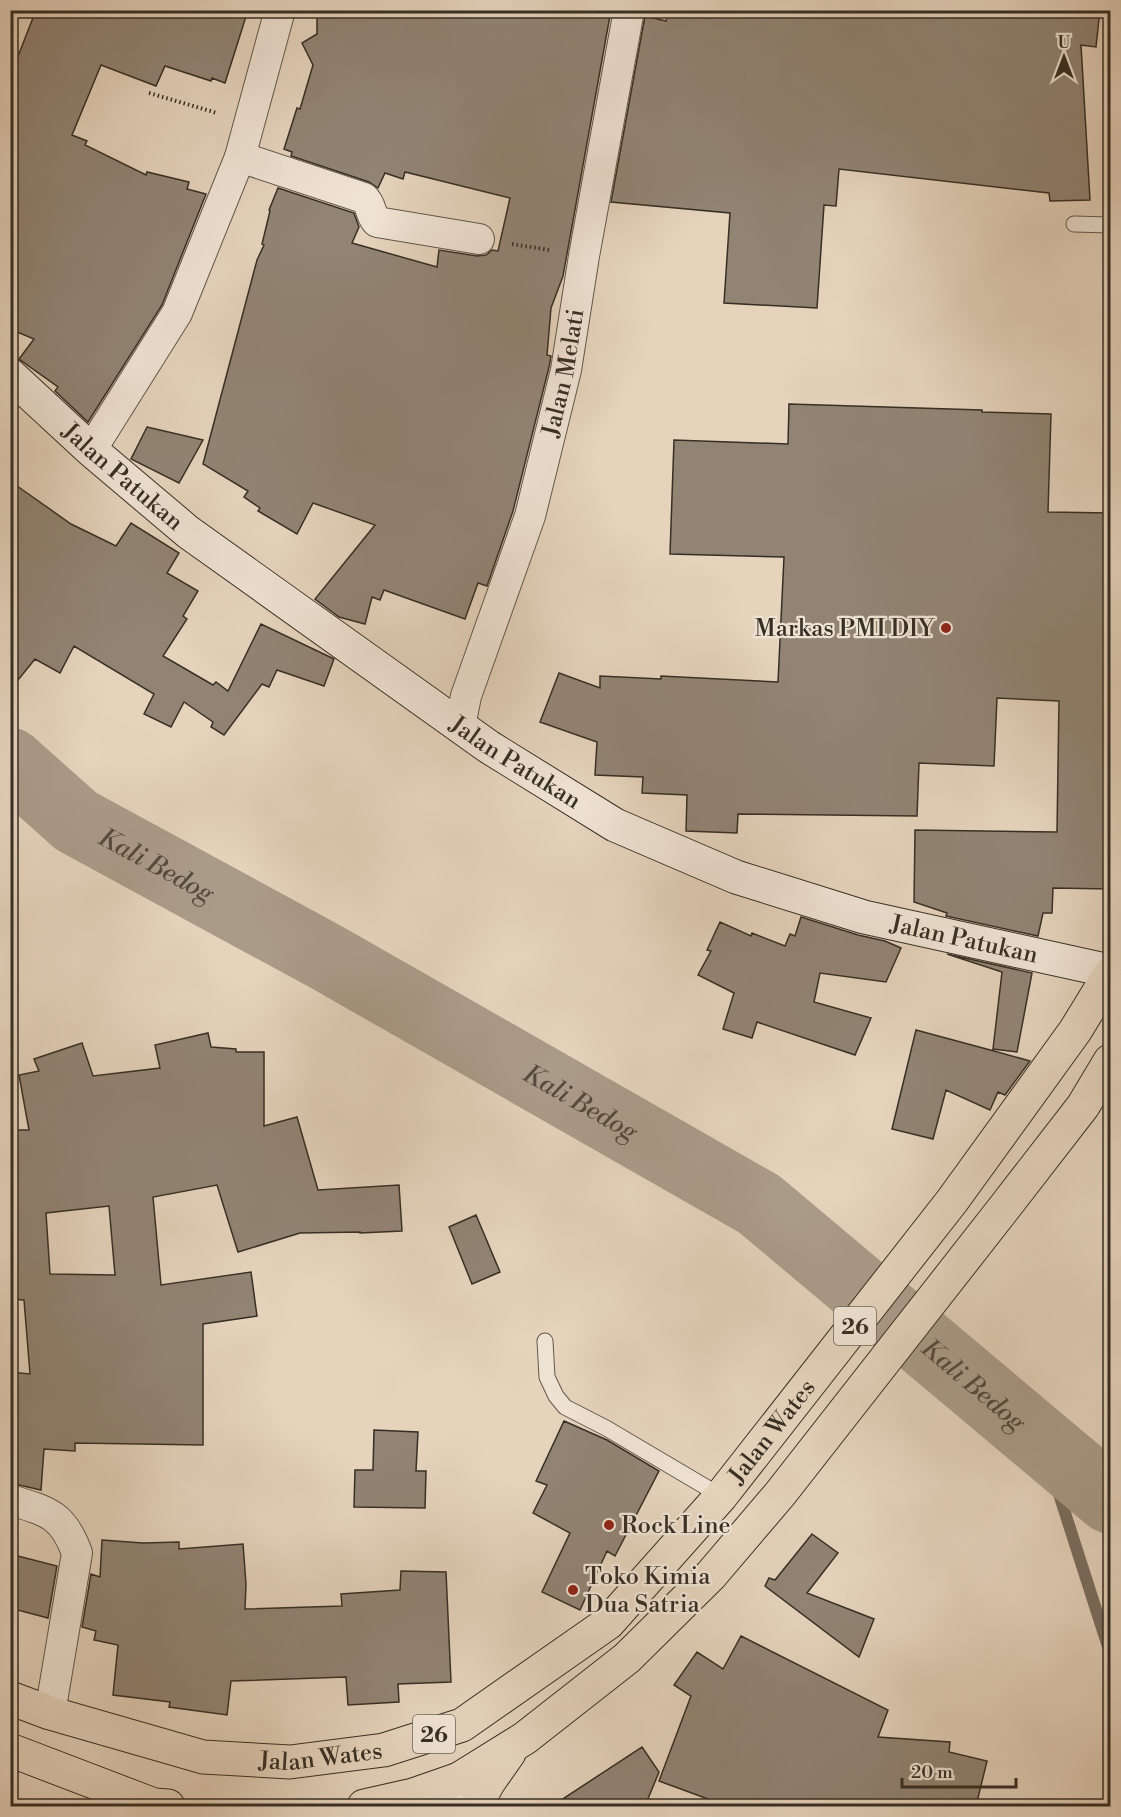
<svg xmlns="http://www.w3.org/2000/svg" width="1121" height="1817" viewBox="0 0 1121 1817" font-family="'Libre Bodoni',serif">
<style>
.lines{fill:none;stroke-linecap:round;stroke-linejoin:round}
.stream{stroke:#7c7061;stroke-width:12}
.river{stroke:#aa9b89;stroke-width:69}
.building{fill:#918474;stroke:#372f25;stroke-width:1.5;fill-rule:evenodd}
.lane-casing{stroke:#62584b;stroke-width:17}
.street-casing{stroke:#62584b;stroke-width:32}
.secondary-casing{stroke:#372f25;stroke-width:35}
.highway-casing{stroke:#372f25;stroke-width:35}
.path{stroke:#372f25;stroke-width:4;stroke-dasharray:1.5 3;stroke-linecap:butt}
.lane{stroke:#eee2d3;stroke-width:15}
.street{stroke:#eee2d3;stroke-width:30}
.secondary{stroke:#eee2d3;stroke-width:33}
.highway{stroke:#e5d3bc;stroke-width:33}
.poi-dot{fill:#8f2418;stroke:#eee2d3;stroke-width:2}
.labels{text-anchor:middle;stroke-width:4.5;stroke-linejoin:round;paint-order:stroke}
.shield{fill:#eee2d3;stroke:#6e6559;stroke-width:1.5}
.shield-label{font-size:22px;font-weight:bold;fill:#372f25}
.street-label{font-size:24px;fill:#372f25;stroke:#eee2d3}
.poi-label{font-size:24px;fill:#372f25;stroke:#eee2d3;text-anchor:start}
.water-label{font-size:26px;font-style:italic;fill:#544a3e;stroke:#eee2d3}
</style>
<rect width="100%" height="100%" fill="#e5d3bc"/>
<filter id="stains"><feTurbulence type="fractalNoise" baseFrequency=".00333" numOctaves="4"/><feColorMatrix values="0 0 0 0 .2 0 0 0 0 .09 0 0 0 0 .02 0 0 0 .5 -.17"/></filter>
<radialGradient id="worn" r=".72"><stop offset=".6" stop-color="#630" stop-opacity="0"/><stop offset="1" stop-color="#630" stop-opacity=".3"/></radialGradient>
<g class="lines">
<!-- stream -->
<path class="stream" d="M1042,1441L1110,1653"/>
<!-- river -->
<path class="river" id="s1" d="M10,762L76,821L328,958L759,1204L1110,1499"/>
</g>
<!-- building -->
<path class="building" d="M36,10H248L225,83L212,78L211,81L165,66L156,86L101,65L72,135L87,141L85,145L146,175L147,172L189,182L187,189L206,194L162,305L88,422L55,391L58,387L19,359L34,339L10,329V77Z
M392,10H549L583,17L584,10H611L563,276L551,308L547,355L551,356L549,367L513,511L487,586L478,583L465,619L384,590L380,600L372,597L365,624L339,617L315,599L375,525L313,503L297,534L258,511L260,508L244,497L248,491L203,464L257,260L264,245L262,244L270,211L269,210L278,188L354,213L359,227L352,243L437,267L439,250L477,256L486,255L492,250L498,251L510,198L405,172L403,179L385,173L378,188L369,182L291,156L292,152L284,149L297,108L300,109L313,65L302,43L317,34V16H401Z
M669,10H681L710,18L712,10H1100L1096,47L1081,45L1090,200L1050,201L1049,193L839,169L836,206L824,205L817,308L724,303L730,213L611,202L645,16L666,21Z
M789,404L982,410V412L1051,414L1048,512L1110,513V889L1053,888L1052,913H1043L1038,936L946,916L947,913L914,902L915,830L1057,832L1059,701L997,698L994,766L919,763L917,816L738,814L737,833L686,831L687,795L642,793L643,777L595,775L597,742L540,722L559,673L600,688V676L661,679V676L778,682L784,557L670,554L674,440L788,444Z
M147,427L203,440L179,483L131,459Z
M10,481L71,524L116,546L131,523L179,553L167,573L198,591L183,616L187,619L163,656L213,685L216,682L228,691L261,624L334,659L324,686L277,670L269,687L262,684L224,735L211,727L213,722L184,702L171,727L144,714L154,694L74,646L60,673L35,659L10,690Z
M801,917L858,935L885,941L901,948L886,982L820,973L814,1002L871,1018L855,1055L757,1022L752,1038L723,1029L734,993L698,975L711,951L707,950L720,922L751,936L752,933L785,946L790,934L795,936Z
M947,954L1032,973L1017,1052L993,1049L1002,972Z
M916,1030L994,1051L1030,1061L1005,1095L998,1092L990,1110L946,1090L933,1139L892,1129Z
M208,1033L211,1047L236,1049V1052H264V1126L297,1117L318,1190L399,1185L402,1231L360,1233V1232L300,1233L238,1252L217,1185L153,1197L161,1285L251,1272L257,1316L203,1324V1445L75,1443V1451L44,1449L41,1490L10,1483V1372L30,1374L24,1300L10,1299V1130H29L19,1075L39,1071L34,1059L82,1043L93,1076L160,1068L155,1045ZM109,1206L115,1275L50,1274L46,1213Z
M476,1215L500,1272L472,1284L449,1227Z
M564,1421L607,1440L659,1471L615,1556L607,1551L580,1610L542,1592L570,1533L533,1513L547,1485L536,1481Z
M374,1430L418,1432L416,1471H426L425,1508L354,1507L355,1470H373Z
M812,1534L838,1553L807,1593L874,1619L859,1657L765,1586L769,1578L775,1580Z
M102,1540L143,1543L179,1542V1549L243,1544L246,1584L245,1609L342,1606L341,1594L400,1590L401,1571L446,1572L451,1682L398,1684L399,1702L348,1705L346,1677L231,1681L227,1715L169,1707L170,1702L113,1695L118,1645L94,1640L96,1631L82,1627L91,1574L100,1577Z
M10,1554L57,1566L48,1618L10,1608Z
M741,1636L888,1710L878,1737L950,1742L949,1752L987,1761L976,1806H727L659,1781L691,1696L674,1685L697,1652L723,1669Z
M642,1747L659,1772L645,1806H552Z"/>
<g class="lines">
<defs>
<path id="lane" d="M1074,224L1110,225
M545,1341L547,1377L556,1396L565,1407L606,1428L721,1496"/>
<g id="street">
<path d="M240,157L364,198C372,205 370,215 377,222L479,239"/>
<path d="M91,450L177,313L240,157L280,10"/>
<path id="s2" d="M460,726L466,696L530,516L566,370L584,256L629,10"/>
<path d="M10,1500C47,1511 63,1514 77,1553L50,1713"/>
</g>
<g id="secondary">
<path id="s3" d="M10,375L91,450L188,532L489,747L615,825L736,877L864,917L1110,971"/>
<path d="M458,1806L459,1779"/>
</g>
<g id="highway">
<path id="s4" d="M10,1698L50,1713L203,1757L290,1762L384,1750L462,1725L608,1623L721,1496L952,1201L1075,1031L1110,974"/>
<path d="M10,1750L154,1805L168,1806"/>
<path d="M364,1806L413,1795L459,1779L525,1738L627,1658L711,1575L780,1494L1004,1208L1083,1106L1110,1061"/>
<path d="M476,1806L488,1783L509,1753"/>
</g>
</defs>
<!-- lane casing -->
<use href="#lane" class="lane-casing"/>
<!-- street casing -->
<use href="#street" class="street-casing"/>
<!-- secondary casing -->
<use href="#secondary" class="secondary-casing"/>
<!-- highway casing -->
<use href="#highway" class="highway-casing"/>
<!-- path -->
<path class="path" d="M149,93L217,113
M512,244L549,250"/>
<!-- lane -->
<use href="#lane" class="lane"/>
<!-- street -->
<use href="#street" class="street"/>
<!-- secondary -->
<use href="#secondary" class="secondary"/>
<!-- highway -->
<use href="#highway" class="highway"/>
</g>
<!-- markers -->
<g class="poi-dot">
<circle cx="946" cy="628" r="6"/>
<circle cx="609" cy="1525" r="6"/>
<circle cx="573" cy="1590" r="6"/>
</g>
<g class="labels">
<!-- shield labels -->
<g class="shield">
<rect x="834" y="1307" width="42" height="38" rx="4.5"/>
<rect x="413" y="1715" width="42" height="38" rx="4.5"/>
</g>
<g class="shield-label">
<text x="855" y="1334">26</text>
<text x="434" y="1742">26</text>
</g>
<!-- street labels -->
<g class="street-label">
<text dy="8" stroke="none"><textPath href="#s2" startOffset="369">Jalan Melati</textPath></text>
<text dy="8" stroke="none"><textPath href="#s3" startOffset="152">Jalan Patukan</textPath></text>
<text dy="8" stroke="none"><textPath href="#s3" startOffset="638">Jalan Patukan</textPath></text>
<text dy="8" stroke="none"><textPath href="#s3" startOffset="1124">Jalan Patukan</textPath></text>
<text dy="8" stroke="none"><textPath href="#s4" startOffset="896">Jalan Wates</textPath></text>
<text dy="8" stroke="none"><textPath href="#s4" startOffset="320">Jalan Wates</textPath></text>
</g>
<!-- poi labels -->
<g class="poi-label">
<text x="934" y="636" text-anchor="end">Markas PMI DIY</text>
<text x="621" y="1533">Rock Line</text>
<text x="585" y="1584">Toko Kimia<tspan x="585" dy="28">Dua Satria</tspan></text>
</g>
<!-- water labels -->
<g class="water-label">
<text dy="9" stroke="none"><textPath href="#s1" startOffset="180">Kali Bedog</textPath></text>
<text dy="9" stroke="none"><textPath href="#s1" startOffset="666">Kali Bedog</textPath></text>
<text dy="9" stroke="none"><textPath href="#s1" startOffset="1152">Kali Bedog</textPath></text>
</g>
</g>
<!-- margin -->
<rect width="1121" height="1817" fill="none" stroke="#e5d3bc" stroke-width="36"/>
<rect x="12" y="12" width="1097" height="1793" fill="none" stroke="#372f25" stroke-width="3"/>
<rect x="18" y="18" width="1085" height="1781" fill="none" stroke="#372f25" stroke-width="1.5"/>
<!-- north arrow -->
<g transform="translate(1064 57)" stroke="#eee2d3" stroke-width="4.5" paint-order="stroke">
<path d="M0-4.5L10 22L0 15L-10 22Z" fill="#372f25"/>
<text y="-9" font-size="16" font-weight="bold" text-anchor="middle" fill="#372f25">U</text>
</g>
<!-- scale -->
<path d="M902 1778v9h114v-9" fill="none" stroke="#372f25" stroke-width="3"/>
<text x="911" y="1778" font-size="18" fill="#372f25" stroke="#eee2d3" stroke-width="4.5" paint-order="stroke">20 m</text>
<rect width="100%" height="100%" filter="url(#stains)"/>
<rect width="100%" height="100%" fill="url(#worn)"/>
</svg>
